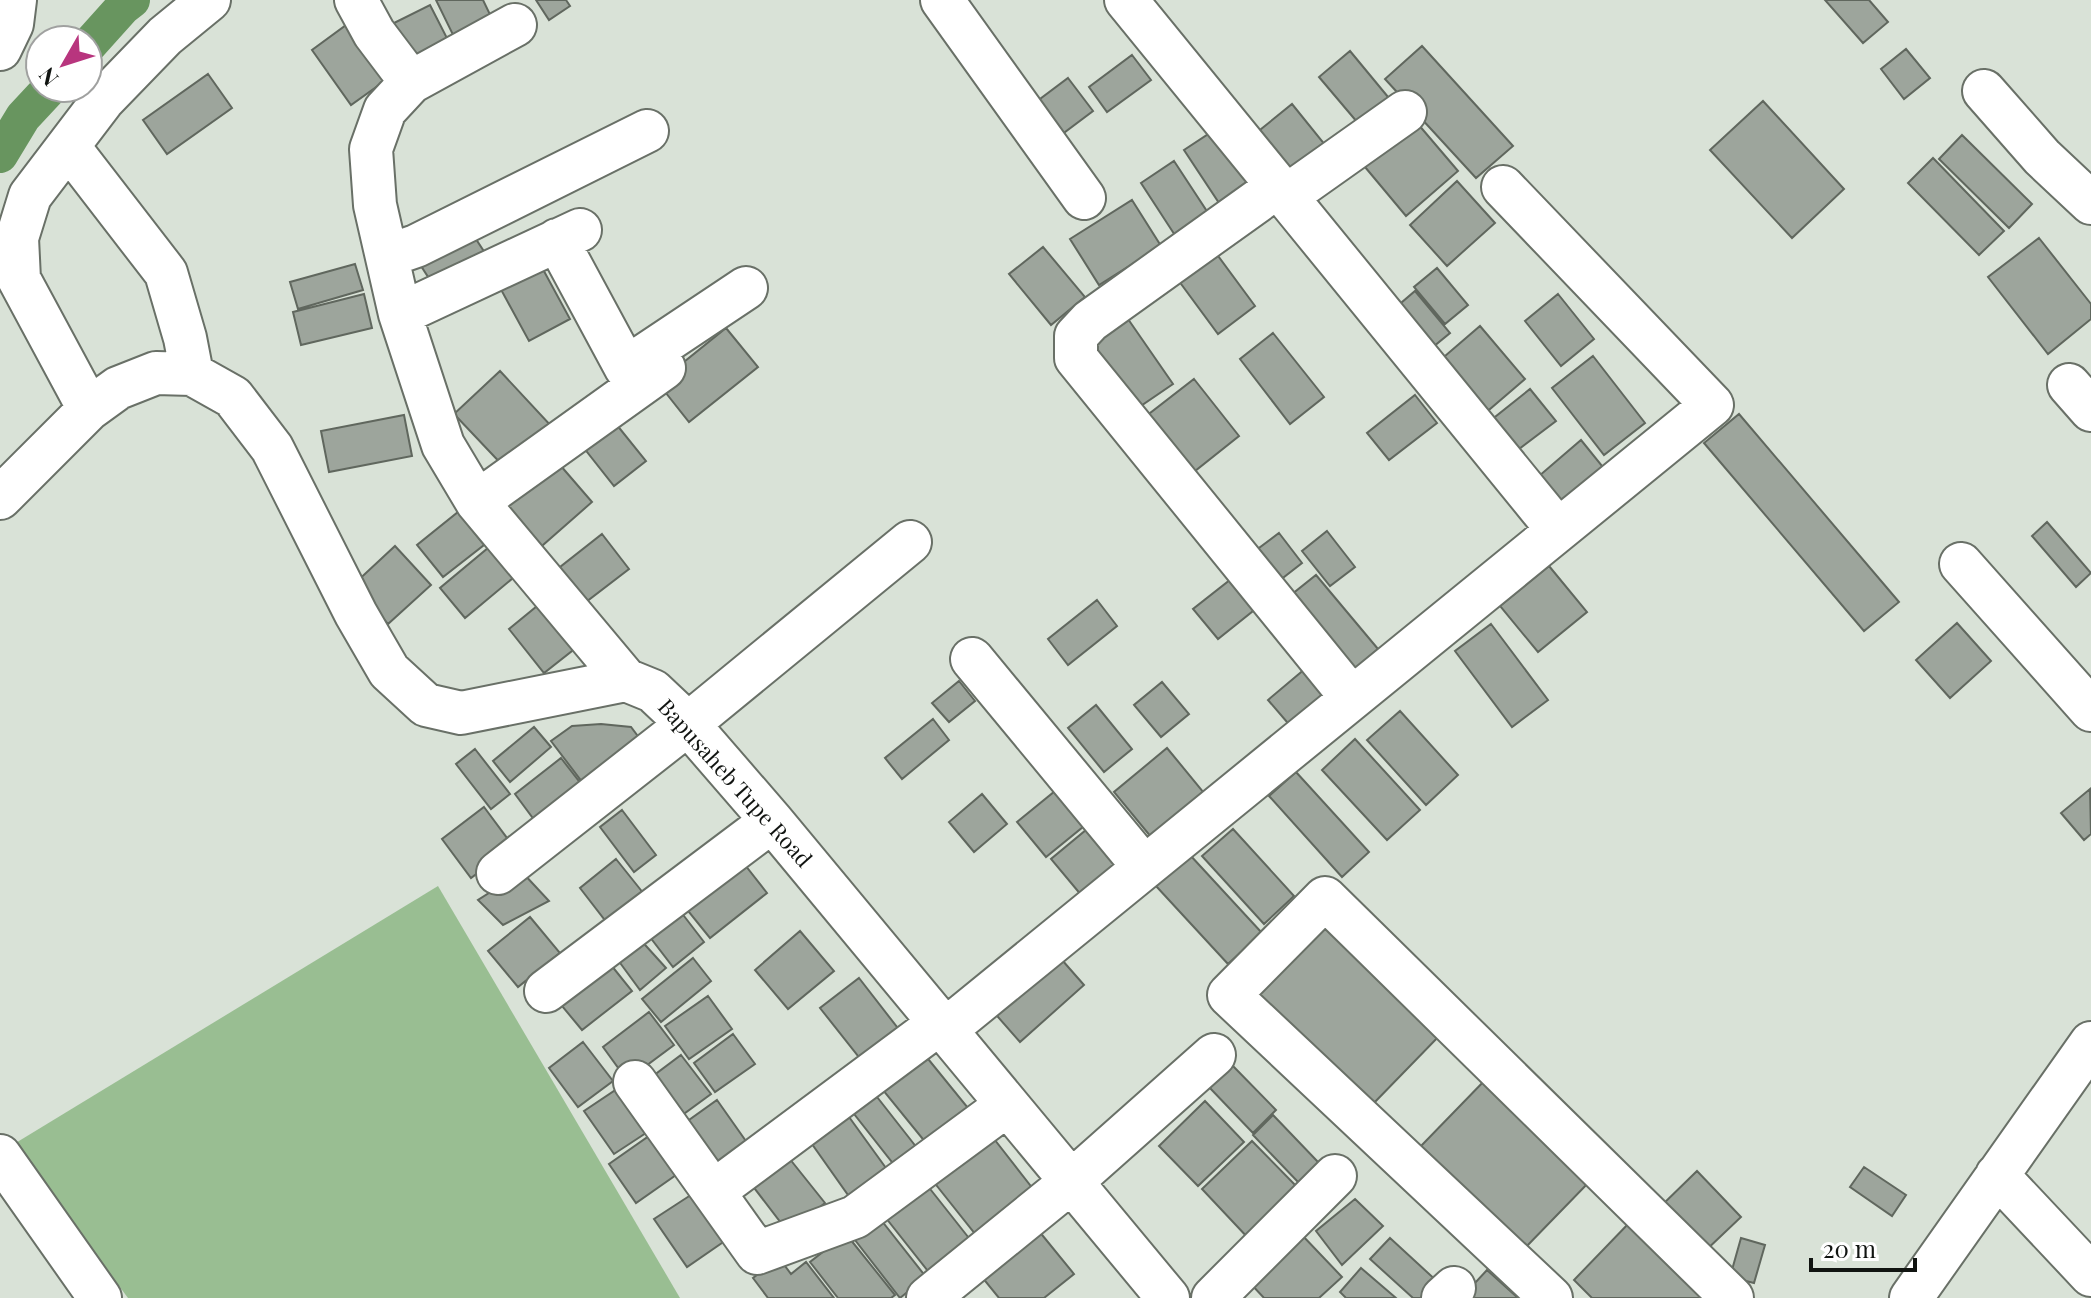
<svg xmlns="http://www.w3.org/2000/svg" width="2091" height="1298" viewBox="0 0 2091 1298" font-family="'Playfair Display',serif">
<style>
.green{fill:#99be92}
.lines{fill:none;stroke-linecap:round;stroke-linejoin:round}
.canal{stroke:#68955f;stroke-width:36}
.building{fill:#9da59c;stroke:#60675e;stroke-width:2}
.minor-casing{stroke:#697067;stroke-width:46}
.minor{stroke:#fff;stroke-width:42}
.labels{text-anchor:middle;stroke-width:6;stroke-linejoin:round;paint-order:stroke}
.street-label{font-size:22px;fill:#111411;stroke:#fff}
</style>
<rect width="100%" height="100%" fill="#d9e2d7"/>
<!-- green -->
<path class="green" d="M438,886L680,1298H128L14,1144Z"/>
<g class="lines">
<!-- canal -->
<path class="canal" d="M88,46L123,7L132,0
M0,155L23,117L50,88"/>
</g>
<!-- building -->
<path class="building" d="M436,0H483L496,27L458,45Z
M536,0H566L570,6L549,20Z
M1825,0H1869L1888,22L1863,43Z
M430,5L451,46L411,66L390,25Z
M353,20L393,75L351,105L312,50Z
M1422,46L1513,146L1476,178L1385,79Z
M1906,49L1930,78L1904,99L1881,69Z
M1350,51L1393,103L1363,129L1319,77Z
M1132,55L1151,80L1107,112L1089,87Z
M208,74L232,108L167,154L143,120Z
M1068,78L1093,111L1061,135L1036,102Z
M1763,101L1844,189L1792,238L1710,150Z
M1292,104L1326,146L1284,180L1250,138Z
M1412,117L1458,171L1406,216L1360,161Z
M1213,131L1256,196L1227,215L1184,150Z
M1962,135L2032,204L2009,228L1939,159Z
M1933,158L2004,231L1979,255L1908,183Z
M1174,161L1214,222L1180,243L1141,183Z
M1457,181L1495,223L1447,266L1410,225Z
M1132,200L1161,246L1099,285L1070,239Z
M470,230L489,259L438,292L419,263Z
M2039,238L2091,304V319L2048,354L1988,277Z
M1210,245L1255,306L1218,334L1173,273Z
M1043,247L1085,297L1051,325L1009,274Z
M539,262L570,319L529,341L498,284Z
M355,264L363,290L298,309L290,282Z
M1437,268L1468,305L1445,324L1414,287Z
M1415,291L1450,333L1428,351L1394,309Z
M364,294L372,328L301,345L293,312Z
M1558,294L1594,339L1561,366L1525,321Z
M1128,319L1173,384L1126,416L1081,352Z
M1480,326L1525,379L1483,415L1438,362Z
M726,328L758,367L689,422L658,383Z
M1273,333L1324,397L1290,424L1240,359Z
M1593,356L1645,423L1604,455L1552,388Z
M500,371L553,428L508,471L454,414Z
M1194,379L1239,436L1190,475L1145,417Z
M1530,389L1556,421L1515,452L1490,421Z
M1415,395L1437,423L1389,460L1367,433Z
M608,414L646,461L614,486L576,438Z
M1739,414L1899,602L1864,631L1704,443Z
M404,415L412,456L329,472L321,431Z
M1581,440L1611,477L1563,518L1532,482Z
M554,458L592,502L535,552L497,508Z
M458,512L484,545L443,577L417,545Z
M2047,522L2091,573L2076,587L2032,536Z
M1327,531L1355,567L1330,586L1302,551Z
M1279,533L1302,563L1270,588L1247,557Z
M602,534L629,569L582,605L555,571Z
M395,546L431,585L388,624L353,585Z
M488,548L513,578L465,618L440,588Z
M1549,566L1587,612L1538,652L1500,606Z
M1316,575L1378,649L1348,675L1286,599Z
M1235,576L1258,607L1218,639L1193,609Z
M1097,600L1117,626L1068,665L1048,639Z
M542,602L577,647L544,673L509,629Z
M1957,623L1991,661L1950,698L1916,660Z
M1491,624L1548,700L1512,727L1455,651Z
M1312,663L1337,693L1293,729L1268,700Z
M959,681L975,701L949,722L932,703Z
M1162,682L1189,714L1161,737L1134,705Z
M1096,705L1132,749L1104,772L1068,728Z
M1400,711L1458,775L1426,805L1367,740Z
M933,719L949,740L902,779L885,758Z
M601,724L631,727L646,747L589,791L551,741L572,726Z
M534,727L551,747L510,782L493,761Z
M1355,739L1420,810L1387,840L1322,770Z
M1167,748L1209,799L1156,843L1114,792Z
M475,749L510,794L491,809L456,764Z
M561,758L585,789L538,825L515,794Z
M1296,772L1369,852L1342,877L1269,796Z
M1060,787L1089,822L1046,857L1017,822Z
M2090,789L2091,834L2084,840L2061,813Z
M982,794L1007,824L974,852L949,822Z
M484,807L513,846L471,878L442,839Z
M622,810L656,855L634,872L600,827Z
M1092,825L1122,862L1082,896L1051,859Z
M1233,829L1294,896L1264,924L1202,856Z
M1190,855L1262,933L1228,964L1156,886Z
M738,856L767,893L710,938L680,901Z
M616,859L648,899L611,928L580,888Z
M522,872L549,901L503,925L478,900Z
M674,903L704,942L673,967L643,928Z
M530,917L560,953L518,987L488,951Z
M1330,919L1444,1031L1371,1106L1257,994Z
M800,931L834,971L788,1009L755,970Z
M637,936L666,968L640,990L615,956Z
M1055,952L1084,985L1020,1042L991,1009Z
M693,958L711,981L661,1022L642,999Z
M607,960L632,991L582,1030L557,1000Z
M859,978L904,1036L866,1066L820,1008Z
M708,996L732,1029L689,1059L665,1026Z
M649,1012L674,1045L627,1080L603,1047Z
M733,1034L755,1064L715,1092L694,1063Z
M583,1042L613,1081L578,1107L549,1068Z
M920,1049L977,1119L935,1154L878,1084Z
M681,1055L711,1094L670,1124L641,1085Z
M1231,1064L1276,1110L1253,1133L1208,1086Z
M1489,1076L1593,1178L1524,1249L1420,1147Z
M620,1087L649,1131L614,1154L584,1111Z
M870,1088L921,1153L899,1171L847,1105Z
M717,1100L748,1144L706,1174L675,1130Z
M1205,1101L1244,1142L1198,1186L1159,1146Z
M844,1110L891,1175L853,1202L807,1137Z
M1273,1115L1319,1163L1299,1183L1253,1135Z
M991,1135L1037,1194L980,1240L933,1181Z
M649,1136L676,1175L636,1203L609,1164Z
M1252,1141L1301,1191L1250,1240L1202,1189Z
M781,1148L825,1203L788,1232L745,1176Z
M1864,1167L1906,1195L1892,1216L1850,1187Z
M1697,1171L1741,1217L1703,1253L1659,1208Z
M923,1180L976,1247L935,1280L882,1213Z
M700,1189L732,1236L687,1267L654,1219Z
M1355,1199L1383,1226L1342,1265L1316,1231Z
M874,1211L926,1277L900,1298L848,1231Z
M1631,1221L1710,1298H1592L1574,1280Z
M1034,1225L1074,1274L1044,1298H999L977,1271Z
M846,1234L895,1295L891,1298H838L810,1262Z
M1301,1234L1342,1277L1319,1298H1264L1250,1283Z
M1390,1238L1440,1284L1427,1298H1413L1370,1259Z
M1741,1238L1765,1245L1754,1283L1730,1277Z
M779,1258L791,1274L806,1262L834,1298H768L753,1278Z
M1361,1268L1396,1298H1346L1340,1292Z
M1487,1270L1518,1298H1461Z"/>
<g class="lines">
<defs>
<path id="minor" d="M356,0L374,33L411,82
M942,0L1084,198
M1126,0L1558,530
M515,25L411,82L385,110L371,149L375,205L400,314L443,445L477,502L626,680
M0,49L12,24L15,0
M1984,91L2042,157L2091,203
M68,146L166,273L185,338L192,374
M1277,187L1090,321L1076,336V358L1352,698
M1285,197L1405,112
M557,240L626,368L746,288
M387,256L416,246L647,131
M400,314L580,230
M2069,385L2091,410
M89,409L19,279L17,238L30,196L103,100L165,36L209,0
M0,498L89,409L118,388L156,373L192,374L233,397L272,448L356,614L389,671L426,705L461,713L626,680L653,691L688,724L772,821L1168,1298
M477,502L664,368
M1961,564L2091,710
M972,659L1144,867
M498,873L688,724L910,542
M546,991L772,821
M945,1030L1712,405L1503,187
M635,1082L757,1253L855,1217L1007,1105
M0,1156L100,1298
M1997,1175L2091,1275
M714,1191L940,1023
M928,1298L1071,1182L1214,1055
M1213,1298L1335,1176
M1443,1298L1454,1288
M1551,1298L1229,995L1325,898L1732,1298
M1911,1298L2091,1043"/>
</defs>
<!-- minor casing -->
<use href="#minor" class="minor-casing"/>
<!-- minor -->
<use href="#minor" class="minor"/>
</g>
<g class="labels">
<!-- street labels -->
<g class="street-label">
<text transform="translate(735 783) rotate(48)" y="8">Bapusaheb Tupe Road</text>
</g>
</g>
<!-- north arrow -->
<g transform="translate(64 64) rotate(231)"><circle r="38" fill="#ffffff" stroke="#a0a1a0" stroke-width="2"/>
<path d="M0-6L14 30L0 20L-14 30Z" fill="#b8357e"/>
<text y="-12" font-size="22" font-weight="bold" text-anchor="middle" fill="#111411">N</text>
</g>
<!-- scale -->
<path d="M1811 1258v12h104v-12" fill="none" stroke="#111411" stroke-width="4"/>
<text x="1823" y="1258" font-size="24" fill="#111411" stroke="#ffffff" stroke-width="6" paint-order="stroke">20 m</text>
</svg>
